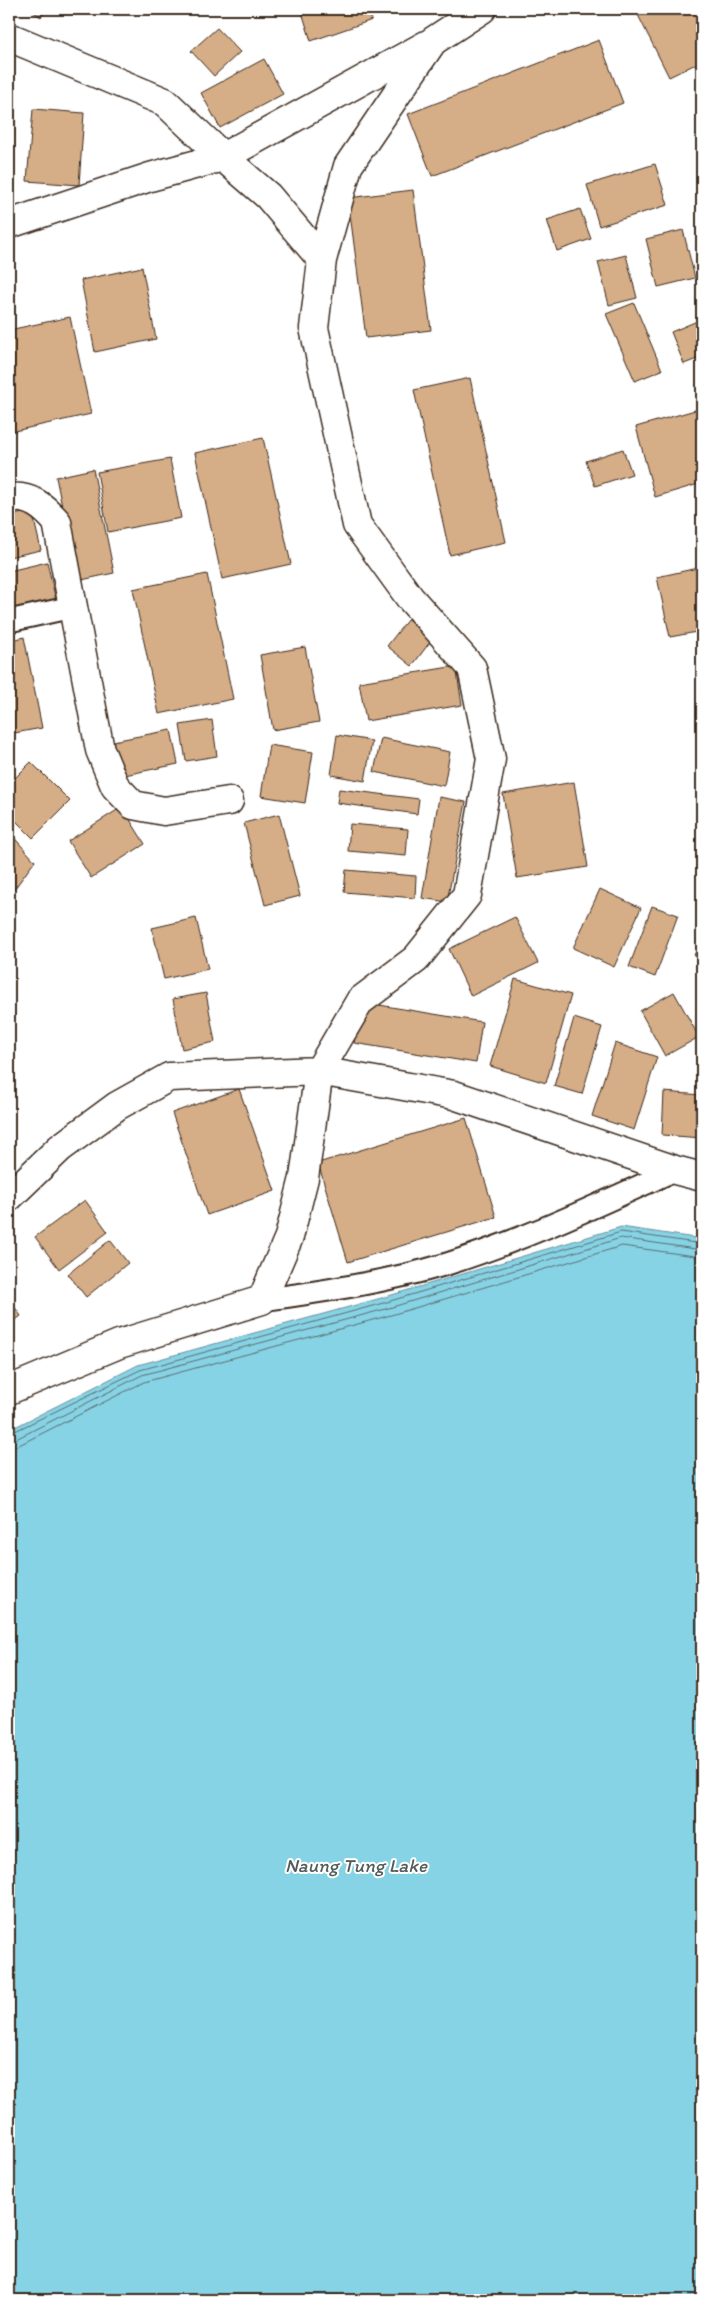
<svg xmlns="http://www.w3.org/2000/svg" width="711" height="2309" viewBox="0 0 711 2309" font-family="Itim,sans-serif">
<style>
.water{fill:#87d3e6;stroke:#698f96}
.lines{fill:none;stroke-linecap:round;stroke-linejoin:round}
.shore{stroke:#596e6e;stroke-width:1}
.building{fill:#d5ad86;stroke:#3b2a1e}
.lane-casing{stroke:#3b2a1e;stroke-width:25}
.street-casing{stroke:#3b2a1e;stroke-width:31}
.lane{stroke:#fff;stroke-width:21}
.street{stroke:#fff;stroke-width:28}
.labels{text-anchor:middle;stroke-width:4;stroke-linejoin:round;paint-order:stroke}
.water-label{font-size:19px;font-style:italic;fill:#525d5a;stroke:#fff}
</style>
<rect width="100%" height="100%" fill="#fff"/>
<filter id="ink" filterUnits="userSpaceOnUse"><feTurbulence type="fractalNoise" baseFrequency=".02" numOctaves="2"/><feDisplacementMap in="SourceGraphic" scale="10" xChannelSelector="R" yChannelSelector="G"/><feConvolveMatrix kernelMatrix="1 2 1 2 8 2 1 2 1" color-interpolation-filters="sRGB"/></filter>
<g filter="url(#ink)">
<!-- water -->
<path class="water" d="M621,1227L702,1239V2300H9V1430L138,1365L385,1297Z"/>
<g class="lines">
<!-- shore -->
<path class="shore" d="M9,1434L140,1370L387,1302L621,1232L702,1244
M9,1440L16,1439L142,1375L389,1308L621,1238L702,1250
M9,1448L19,1445L144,1382L391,1315L622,1246L702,1257"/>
</g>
<!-- building -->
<path class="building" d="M29,9H47L41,17Z
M301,9H368L372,20L311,41Z
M635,9H695L702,23V61L669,77Z
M217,28L240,52L214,76L191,51Z
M599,40L623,103L432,176L408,114Z
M264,59L283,94L220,128L201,93Z
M9,104H16L11,185H9Z
M33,109L84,113L79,185L27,181Z
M655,164L668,205L599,226L587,185Z
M413,190L431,330L366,338L348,198Z
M580,209L591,239L557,251L547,220Z
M683,230L695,278L658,287L646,239Z
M626,255L637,298L609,305L598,262Z
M142,267L156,339L95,352L81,280Z
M634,303L662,370L635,381L606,314Z
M70,317L91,414L10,432L9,330Z
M702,319V357L684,364L671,332Z
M470,378L506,542L450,555L414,390Z
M702,408V483L655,497L636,427Z
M263,438L291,564L222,579L195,453Z
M623,449L632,474L595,486L586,461Z
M170,459L181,518L108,532L97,472Z
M93,469L114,573L77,581L56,477Z
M32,511L41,550L9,557V516Z
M47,562L56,600L9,610V571Z
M702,567V631L670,637L657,577Z
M207,574L233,699L159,714L133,589Z
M408,619L433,638L412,666L387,646Z
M24,637L42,728L9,734V641Z
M305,647L319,722L273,730L260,655Z
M456,666L462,705L366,721L359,682Z
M212,720L217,756L186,761L180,725Z
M171,730L178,764L120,776L113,741Z
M337,735L372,741L365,781L331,775Z
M381,738L450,752L444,786L374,772Z
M269,745L313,752L305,803L261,796Z
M31,762L70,801L33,838L9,814V784Z
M574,782L588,867L517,878L503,794Z
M339,789L419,799L417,814L337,803Z
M439,797L466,802L447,902L422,898Z
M122,807L145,844L91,878L68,841Z
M279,814L300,896L265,905L244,823Z
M350,824L408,829L406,856L348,851Z
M9,832L35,861L9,896Z
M346,870L416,876L415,898L344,892Z
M600,889L641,908L614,967L573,948Z
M652,906L678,915L655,977L629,967Z
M515,917L538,963L471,996L449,949Z
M196,918L208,969L164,979L152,928Z
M702,942V961L694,955Z
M515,979L571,995L546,1083L490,1066Z
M674,992L699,1037L665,1056L640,1011Z
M206,993L215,1042L182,1049L173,999Z
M361,1002L482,1022L476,1063L354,1043Z
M574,1018L602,1027L582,1094L554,1086Z
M615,1043L657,1057L634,1130L592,1116Z
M239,1089L275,1191L207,1215L172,1113Z
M664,1092L702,1095V1138L662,1135Z
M466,1118L496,1217L348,1262L318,1163Z
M85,1200L108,1232L59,1269L35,1237Z
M110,1240L128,1263L86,1297L68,1274Z
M9,1299L21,1316L9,1325Z"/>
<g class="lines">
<defs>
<path id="lane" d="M9,621L72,607
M262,1300C325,1291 387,1282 447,1264C526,1239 600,1204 675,1170"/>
<path id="street" d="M9,37L165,102L223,157L268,196L322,260
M9,224L150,177L223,157L428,44
M9,498C30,495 44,507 57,522L100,750L115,786L133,805L164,811L229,801
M9,1197L60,1148L117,1106L169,1077L319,1071L454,1095L675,1170L702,1177
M9,1390L119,1344L262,1300L289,1237L304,1178L319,1071L360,1001L416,959L467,895L491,759L472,668L410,598L357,525L314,328L322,260L348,166L433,41L482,9"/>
</defs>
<!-- lane casing -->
<use href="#lane" class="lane-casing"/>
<!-- street casing -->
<use href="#street" class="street-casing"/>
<!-- lane -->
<use href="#lane" class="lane"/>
<!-- street -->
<use href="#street" class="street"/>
</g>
</g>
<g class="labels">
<!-- water labels -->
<g class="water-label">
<text x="356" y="1872">Naung Tung Lake</text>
</g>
</g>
<!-- margin -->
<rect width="711" height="2309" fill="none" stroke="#fff" stroke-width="30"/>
<rect x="15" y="15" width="681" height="2279" fill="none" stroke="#3b2a1e" stroke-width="2" filter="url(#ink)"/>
</svg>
